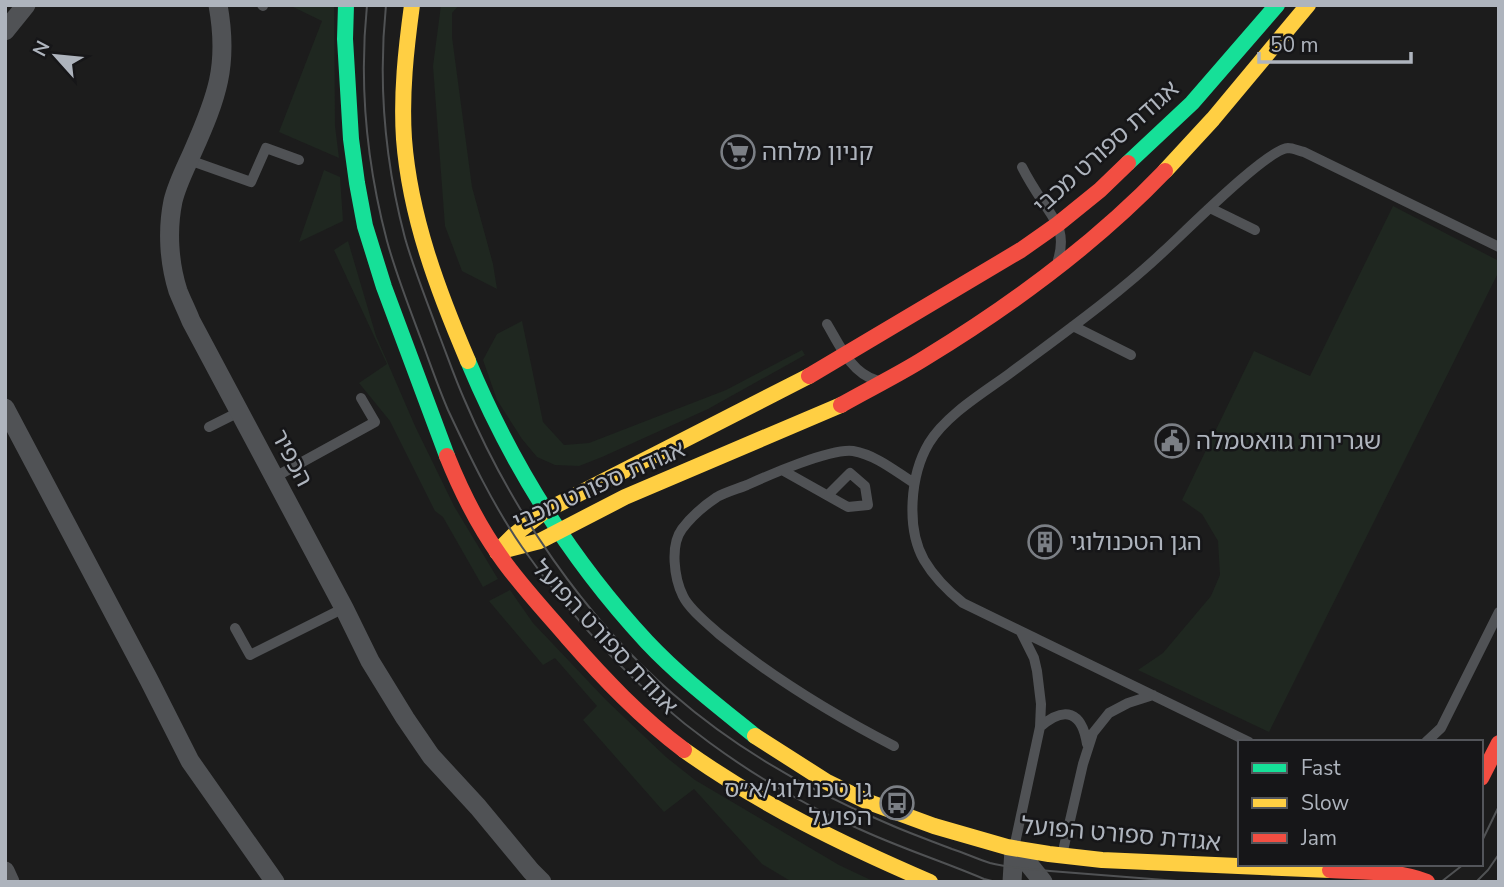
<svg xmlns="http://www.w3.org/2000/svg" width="1504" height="887" viewBox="0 0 1504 887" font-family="'Nunito Sans','Noto Sans Hebrew',sans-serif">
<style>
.green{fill:#1f2720}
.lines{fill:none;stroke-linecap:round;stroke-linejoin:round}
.lane{stroke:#505255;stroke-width:10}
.street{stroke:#505255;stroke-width:19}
.fast{stroke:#16e098;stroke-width:16}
.slow{stroke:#ffcf43;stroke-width:16}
.jam{stroke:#f24e42;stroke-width:16}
.tram{stroke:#505254;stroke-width:2}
.labels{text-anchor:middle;stroke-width:5;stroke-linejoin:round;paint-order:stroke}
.street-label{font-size:24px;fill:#aeb4bd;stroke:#161618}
.poi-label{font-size:24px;fill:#aeb4bd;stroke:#161618;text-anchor:start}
</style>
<rect width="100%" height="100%" fill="#1c1c1c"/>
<!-- green -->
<path class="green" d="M289,5H334L335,126L339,158L279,132L322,21Z
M441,5H459L452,13V37L472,187L493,264L497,289L462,271L445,226L433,66Z
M324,170L340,177L343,221L299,242Z
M1393,206L1499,261V271L1269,732L1138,670L1163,653L1211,596L1220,575L1218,541L1202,514L1182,500L1254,351L1310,376Z
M348,241L376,336L415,426L454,506L498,579L483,587L443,517L435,511L390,421L359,383L387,364L334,250Z
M522,321L543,422L564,445L589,443L726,390L802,350L805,355L708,409L602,457L579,466L555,465L537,457L522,439L497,400L483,360L497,334Z
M510,590L533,623L606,700L666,757L695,780L839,865L875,882H792L762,864L694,789L664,812L583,720L597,706L555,658L543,665L489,601Z"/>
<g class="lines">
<!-- lane -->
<path class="lane" d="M262,5L263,6
M189,160L251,182L266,148L299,160
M1022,167C1028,179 1035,190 1043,202C1057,223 1066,233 1058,260
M1210,208L1255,230
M827,324C839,344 851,373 876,380
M1073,326L1131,355
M209,427L239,412
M782,470L848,507L868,505L865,486L850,473L828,495
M275,477L375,422L361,398
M235,628L250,655L344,608
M1040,727C1065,705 1082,712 1087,744
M1249,742L963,603C948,591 934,577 924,560C906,528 910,475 929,443C946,415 983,393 1009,374C1061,335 1115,297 1163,252C1183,234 1267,149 1288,148C1293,148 1299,151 1304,152L1499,247
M1426,742L1441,728L1499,612
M894,746C832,714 773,678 719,634C708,624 689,609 683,596C674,578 670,545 682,529C691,517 705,505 717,497C726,492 737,489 747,485C769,475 831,448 853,451C876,455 895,471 914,483
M1014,848L1040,727L1041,704L1037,671L1034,658L1021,632
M1062,855L1083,764L1093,733L1109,713L1128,703L1153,695"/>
<!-- street -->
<path class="street" d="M218,5C229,65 217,97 193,151C186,167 177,184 173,201C167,230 169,263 178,291C182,301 187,311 191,321L344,608L370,661L405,718L431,756L478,807L531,871L542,882
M5,31L26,5
M5,408L149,680L190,761L275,882
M1014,849L1027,862L1043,882
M5,871L10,882
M1012,882L1014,849"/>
<!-- fast -->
<path class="fast" d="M346,5L345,39L351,139L357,183L365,226L384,287L447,456
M1128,163L1192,103L1277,5
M468,361C511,464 571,560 647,642C680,677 718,706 755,736"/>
<!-- slow -->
<path class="slow" d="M412,5C406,49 401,94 404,139C410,217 438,291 468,361
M1165,171L1213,119L1308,5
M500,549L514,535L545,511L809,376
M497,552L540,541L625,497L841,405
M755,736L827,782L866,801L934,826L1007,847L1049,854L1102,860L1330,870
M684,750C761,805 844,845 930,882"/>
<!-- jam -->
<path class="jam" d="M809,376L1021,250L1058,224L1100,190L1128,163
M841,405C869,389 898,375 925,358C1012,305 1094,245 1165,171
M447,456C461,491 478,525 500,556C520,585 545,611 568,638C604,679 641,718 684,750
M1481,778L1499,743
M1330,870C1363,872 1396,870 1427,882"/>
<!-- tram -->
<path class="tram" d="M367,5C359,84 367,165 387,241C396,274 409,307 421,339C430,363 438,387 448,410C469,455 494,507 522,547C574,621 637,690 710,743C755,776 804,805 855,827C897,847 942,861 984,879L996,882
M386,5C378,83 385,162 405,238C414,270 427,301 438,332C447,355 455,379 465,401C511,509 584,617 673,694C735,748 808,790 884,822C906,832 929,840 952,849C965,853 977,859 990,863C1009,868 1030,869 1050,871C1096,875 1143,878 1190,882
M1481,843L1499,806
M1441,882L1464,864
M1476,882L1488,870L1499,854"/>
</g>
<!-- icons -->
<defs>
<symbol id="supermarket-ring" viewBox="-11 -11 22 22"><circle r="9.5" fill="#161618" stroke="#7b7f85" stroke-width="1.5"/><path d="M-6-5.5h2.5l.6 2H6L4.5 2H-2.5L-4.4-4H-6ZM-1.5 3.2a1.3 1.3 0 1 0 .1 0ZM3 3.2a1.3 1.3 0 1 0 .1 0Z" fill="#7b7f85"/></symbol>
<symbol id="civic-ring" viewBox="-11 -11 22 22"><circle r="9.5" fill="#161618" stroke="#7b7f85" stroke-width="1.5"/><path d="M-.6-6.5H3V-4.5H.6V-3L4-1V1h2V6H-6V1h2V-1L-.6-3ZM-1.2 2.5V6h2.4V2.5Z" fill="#7b7f85"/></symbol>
<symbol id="building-ring" viewBox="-11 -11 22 22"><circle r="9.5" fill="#161618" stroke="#7b7f85" stroke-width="1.5"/><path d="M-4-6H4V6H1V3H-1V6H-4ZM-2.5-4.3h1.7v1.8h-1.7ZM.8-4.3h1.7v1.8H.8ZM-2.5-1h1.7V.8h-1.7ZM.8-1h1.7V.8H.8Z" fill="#7b7f85"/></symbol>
<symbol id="bus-ring" viewBox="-11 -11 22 22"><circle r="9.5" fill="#161618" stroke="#7b7f85" stroke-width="1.5"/><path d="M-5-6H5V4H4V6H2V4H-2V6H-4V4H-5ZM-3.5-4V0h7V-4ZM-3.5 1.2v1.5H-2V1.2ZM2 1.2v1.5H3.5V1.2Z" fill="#7b7f85"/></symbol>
</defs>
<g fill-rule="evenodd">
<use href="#supermarket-ring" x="719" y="133" width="38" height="38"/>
<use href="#civic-ring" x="1153" y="422" width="38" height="38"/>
<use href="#building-ring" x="1026" y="523" width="38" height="38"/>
<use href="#bus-ring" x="878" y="784" width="38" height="38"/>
</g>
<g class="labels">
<!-- street labels -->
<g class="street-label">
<text transform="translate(1106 147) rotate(-42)" y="8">אגודת ספורט מכבי</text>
<text transform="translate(292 458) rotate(62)" y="8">הכפיר</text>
<text transform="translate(599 485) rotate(-24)" y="8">אגודת ספורט מכבי</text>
<text transform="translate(605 637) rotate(47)" y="8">אגודת ספורט הפועל</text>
<text transform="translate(1121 834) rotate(5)" y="8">אגודת ספורט הפועל</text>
</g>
<!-- poi labels -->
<g class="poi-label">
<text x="762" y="160">קניון מלחה</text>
<text x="1196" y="449">שגרירות גוואטמלה</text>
<text x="1070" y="550">הגן הטכנולוגי</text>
<text x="872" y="797" text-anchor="end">גן טכנולוגי/א״ס<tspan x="872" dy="28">הפועל</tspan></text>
</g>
</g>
<!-- border -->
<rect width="1504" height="887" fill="none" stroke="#aeb4bd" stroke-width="14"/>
<!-- legend -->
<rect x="1238" y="740" width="245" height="126" fill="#161618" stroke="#53555a" stroke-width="2"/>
<rect x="1252" y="763" width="35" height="10" fill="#16e098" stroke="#53555a" stroke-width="2"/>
<text x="1301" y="775" font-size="21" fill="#aeb4bd">Fast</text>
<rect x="1252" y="798" width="35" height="10" fill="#ffcf43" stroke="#53555a" stroke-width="2"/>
<text x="1301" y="810" font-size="21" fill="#aeb4bd">Slow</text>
<rect x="1252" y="833" width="35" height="10" fill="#f24e42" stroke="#53555a" stroke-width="2"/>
<text x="1301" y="845" font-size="21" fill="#aeb4bd">Jam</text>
<!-- north arrow -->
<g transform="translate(56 56) rotate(297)" stroke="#161618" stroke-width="5" paint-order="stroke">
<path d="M0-5L12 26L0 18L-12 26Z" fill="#aeb4bd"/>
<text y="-10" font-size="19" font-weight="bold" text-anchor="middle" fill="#aeb4bd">N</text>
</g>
<!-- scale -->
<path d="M1259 52v10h152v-10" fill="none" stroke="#aeb4bd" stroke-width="3.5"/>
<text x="1270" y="52" font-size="21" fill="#aeb4bd" stroke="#161618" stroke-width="5" paint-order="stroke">50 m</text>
</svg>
